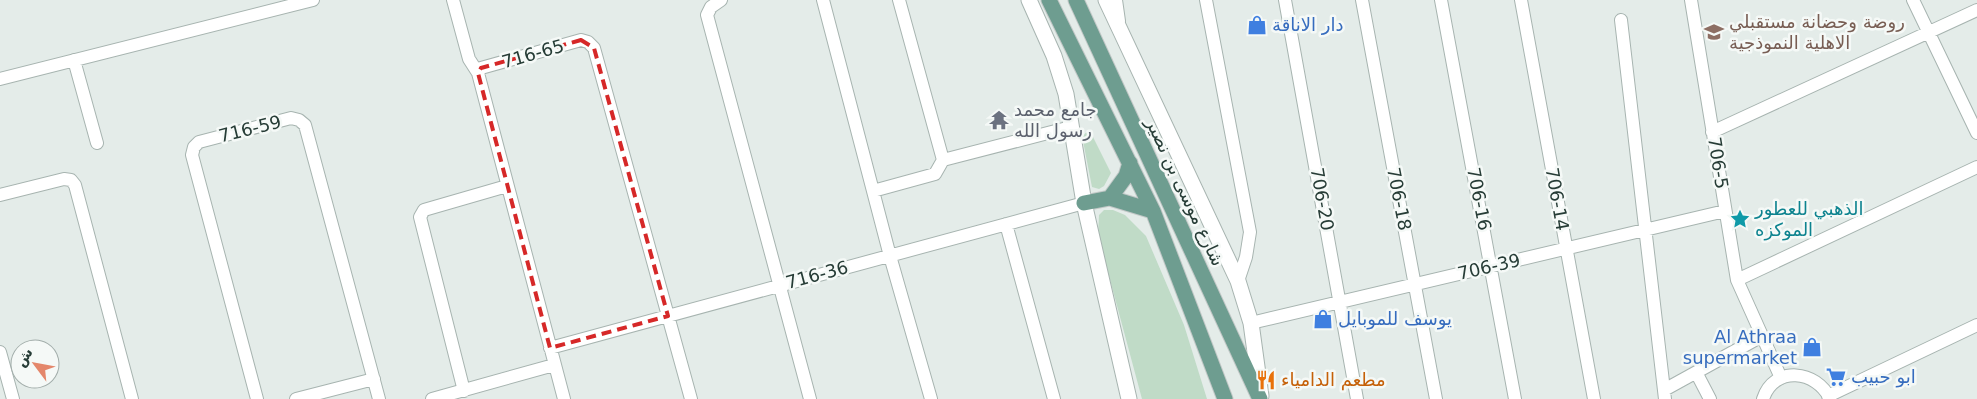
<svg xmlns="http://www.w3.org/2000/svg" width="1977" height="399" viewBox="0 0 1977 399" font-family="'DejaVu Sans','Noto Naskh Arabic',sans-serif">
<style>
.green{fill:#c0dbc7}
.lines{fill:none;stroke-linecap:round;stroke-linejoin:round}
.minor-casing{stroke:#a7b4b0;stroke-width:14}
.tertiary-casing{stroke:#a7b4b0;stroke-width:17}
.primary-casing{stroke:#c2c8c7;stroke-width:17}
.minor{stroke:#fff;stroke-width:12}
.tertiary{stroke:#fff;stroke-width:15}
.primary{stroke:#6e9d90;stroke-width:15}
.marked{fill:none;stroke:#d62828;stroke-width:4;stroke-dasharray:10 6;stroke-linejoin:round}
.labels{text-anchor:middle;stroke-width:5;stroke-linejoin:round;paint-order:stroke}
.education-label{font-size:18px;fill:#785e54;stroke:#f5f9f7;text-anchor:start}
.shop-label{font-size:18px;fill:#366cbe;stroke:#f5f9f7;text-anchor:start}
.street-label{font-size:18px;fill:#263c36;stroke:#f5f9f7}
.worship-label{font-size:18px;fill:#5b616d;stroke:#f5f9f7;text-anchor:start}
.culture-label{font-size:18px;fill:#0d838f;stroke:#f5f9f7;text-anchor:start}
.food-label{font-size:18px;fill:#c56008;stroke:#f5f9f7;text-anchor:start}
</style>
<rect width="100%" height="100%" fill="#e4ece9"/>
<!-- green -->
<path class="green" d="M1087,132L1091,133L1111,173L1104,186L1099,189L1092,187L1091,182L1082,136Z
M1104,210H1113L1125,215L1146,236L1184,325L1207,399H1142L1098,235L1099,215Z"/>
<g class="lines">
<defs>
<path id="minor" d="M453,0L469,59L478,73
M721,0L711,7L707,15L810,399
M823,0L890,256L931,399
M899,0L943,160
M1116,0L1119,21
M1206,0L1250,232L1246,257L1238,281
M1285,0L1357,399
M1362,0L1436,399
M1441,0L1515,399
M1521,0L1594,399
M1691,0L1737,280L1781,378
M1913,0L1977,133
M1621,20L1665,399
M74,60L97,143
M0,79L313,0
M1712,132L1977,10
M873,191L935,174L943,160L1071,127
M0,195L64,179L71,180L75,185L132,399
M1006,224L1054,399
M1737,280L1977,167
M1251,323L1725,211
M550,348L1084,203
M0,352L13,399
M1697,374L1710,399
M1664,390L1762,336
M464,391L420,217L424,210L507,186
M1828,396L1977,325
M257,399L192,155L194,147L199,142L291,118L299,120L305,125L379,399
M296,399L374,379
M432,399L554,365
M564,399L478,73L481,68L581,40L588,42L594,48L691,399
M1763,399C1774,365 1817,370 1830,399"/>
<path id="tertiary" d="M1029,0L1054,56L1066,94L1084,203L1129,399
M1106,0L1238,281L1251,323L1261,396"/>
<path id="primary" d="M1049,0L1153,211L1225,399
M1076,0L1260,399
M1110,198L1126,176L1130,163
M1084,203L1110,198L1153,211"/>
</defs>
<!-- minor casing -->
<use href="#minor" class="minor-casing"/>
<!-- tertiary casing -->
<use href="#tertiary" class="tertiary-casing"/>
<!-- primary casing -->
<use href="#primary" class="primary-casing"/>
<!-- minor -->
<use href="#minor" class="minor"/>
<!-- tertiary -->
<use href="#tertiary" class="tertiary"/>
<!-- primary -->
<use href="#primary" class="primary"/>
</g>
<!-- marked area -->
<path class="marked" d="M581,40L594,48L668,316L550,348L478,73L481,68Z"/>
<!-- icons -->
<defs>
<symbol id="shop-bare" viewBox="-9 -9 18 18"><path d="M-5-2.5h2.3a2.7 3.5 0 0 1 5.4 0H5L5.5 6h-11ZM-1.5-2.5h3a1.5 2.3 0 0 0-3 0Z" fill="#3f7fe0" stroke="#f5f9f7" stroke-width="2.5" paint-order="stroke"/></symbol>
<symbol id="school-bare" viewBox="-9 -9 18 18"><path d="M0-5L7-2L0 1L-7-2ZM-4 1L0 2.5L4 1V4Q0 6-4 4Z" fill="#8d6e63" stroke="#f5f9f7" stroke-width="2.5" paint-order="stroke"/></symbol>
<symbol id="temple-bare" viewBox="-9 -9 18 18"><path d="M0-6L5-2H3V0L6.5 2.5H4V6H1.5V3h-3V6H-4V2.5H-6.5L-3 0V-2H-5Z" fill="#6b7280" stroke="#f5f9f7" stroke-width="2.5" paint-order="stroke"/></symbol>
<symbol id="sight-bare" viewBox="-9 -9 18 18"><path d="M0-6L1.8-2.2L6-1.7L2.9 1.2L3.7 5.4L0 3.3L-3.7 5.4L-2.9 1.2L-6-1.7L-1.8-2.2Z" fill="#0f9aa8" stroke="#f5f9f7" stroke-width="2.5" paint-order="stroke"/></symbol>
<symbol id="supermarket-bare" viewBox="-9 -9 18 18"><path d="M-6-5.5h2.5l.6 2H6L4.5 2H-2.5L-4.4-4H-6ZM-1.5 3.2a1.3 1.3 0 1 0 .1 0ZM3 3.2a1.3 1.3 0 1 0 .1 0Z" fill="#3f7fe0" stroke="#f5f9f7" stroke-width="2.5" paint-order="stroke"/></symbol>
<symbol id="restaurant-bare" viewBox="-9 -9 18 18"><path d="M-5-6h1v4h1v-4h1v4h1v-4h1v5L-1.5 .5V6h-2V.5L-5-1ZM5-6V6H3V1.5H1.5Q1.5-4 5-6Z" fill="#e8710a" stroke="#f5f9f7" stroke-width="2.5" paint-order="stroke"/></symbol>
</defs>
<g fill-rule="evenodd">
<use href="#shop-bare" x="1243" y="11" width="28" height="28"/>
<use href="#school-bare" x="1700" y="18" width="28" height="28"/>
<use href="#temple-bare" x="985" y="106" width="28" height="28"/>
<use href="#sight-bare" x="1726" y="205" width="28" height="28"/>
<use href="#shop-bare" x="1309" y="305" width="28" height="28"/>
<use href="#shop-bare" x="1798" y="333" width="28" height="28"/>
<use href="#supermarket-bare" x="1822" y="363" width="28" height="28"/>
<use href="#restaurant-bare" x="1252" y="366" width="28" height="28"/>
</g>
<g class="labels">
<!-- education labels -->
<g class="education-label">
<text x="1729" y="28">روضة وحضانة مستقبلي<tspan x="1729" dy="21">الاهلية النموذجية</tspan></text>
</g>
<!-- shop labels -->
<g class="shop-label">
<text x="1272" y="31">دار الاناقة</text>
<text x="1338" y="325">يوسف للموبايل</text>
<text x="1797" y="343" text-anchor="end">Al Athraa<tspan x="1797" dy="21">supermarket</tspan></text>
<text x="1851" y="383">ابو حبيب</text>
</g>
<!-- street labels -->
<g class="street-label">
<text transform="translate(533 54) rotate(-16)" y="6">716-65</text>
<text transform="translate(250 129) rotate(-14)" y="6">716-59</text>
<text transform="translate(1718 163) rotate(81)" y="6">706-5</text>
<text transform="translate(1185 192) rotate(65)" y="6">شارع موسى بن نصير</text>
<text transform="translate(1322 199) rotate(80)" y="6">706-20</text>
<text transform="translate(1399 199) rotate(79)" y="6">706-18</text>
<text transform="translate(1479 199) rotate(79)" y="6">706-16</text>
<text transform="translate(1557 199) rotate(80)" y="6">706-14</text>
<text transform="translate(1489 267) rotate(-13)" y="6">706-39</text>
<text transform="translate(817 275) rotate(-15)" y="6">716-36</text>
</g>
<!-- worship labels -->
<g class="worship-label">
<text x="1014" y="116">جامع محمد<tspan x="1014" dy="21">رسول الله</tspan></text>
</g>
<!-- culture labels -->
<g class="culture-label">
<text x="1755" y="215">الذهبي للعطور<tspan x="1755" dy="21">الموكزه</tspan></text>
</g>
<!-- food labels -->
<g class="food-label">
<text x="1281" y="386">مطعم الدامياء</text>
</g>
</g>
<!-- north arrow -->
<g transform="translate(35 364) rotate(302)"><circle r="24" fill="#f5f9f7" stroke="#a2adaa"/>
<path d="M0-4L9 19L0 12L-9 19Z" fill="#e4876b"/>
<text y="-8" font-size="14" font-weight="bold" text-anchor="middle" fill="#263c36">ش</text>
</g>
</svg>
